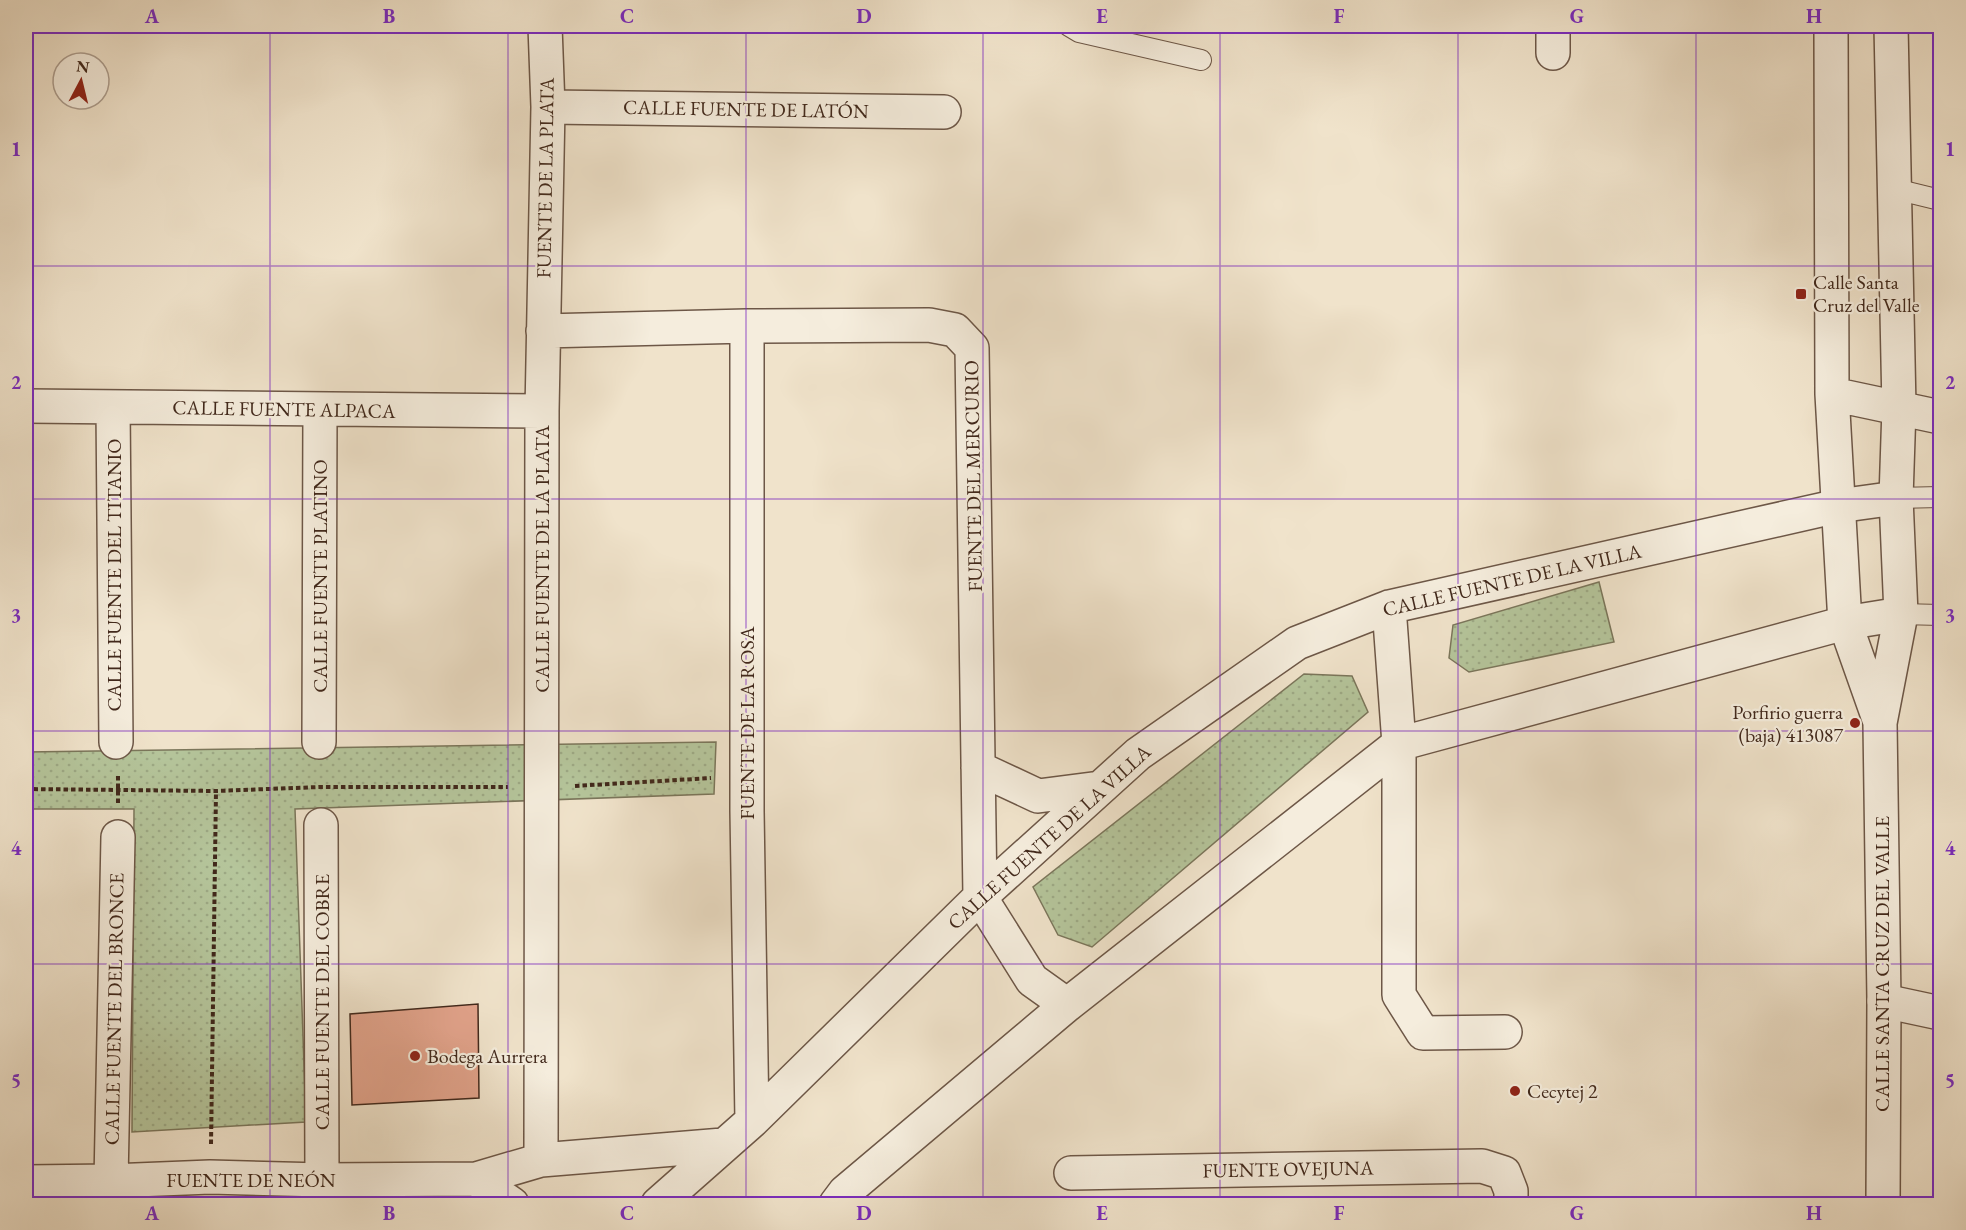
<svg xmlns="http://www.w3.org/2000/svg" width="1966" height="1230" viewBox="0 0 1966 1230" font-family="'EB Garamond',serif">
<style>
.grass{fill:url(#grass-dots);stroke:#7b765b;stroke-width:1.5}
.building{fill:#e1a28a;stroke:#41281b;stroke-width:1.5}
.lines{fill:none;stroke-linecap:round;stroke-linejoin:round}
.service-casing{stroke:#6d5747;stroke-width:22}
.minor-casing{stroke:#6d5747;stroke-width:36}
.tertiary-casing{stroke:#6d5747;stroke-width:36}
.path{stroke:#41281b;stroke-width:4;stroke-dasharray:4.5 3;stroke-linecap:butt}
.service{stroke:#f5eddd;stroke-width:20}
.minor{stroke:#f5eddd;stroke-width:33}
.tertiary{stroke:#f5eddd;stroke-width:33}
.grid{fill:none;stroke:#7b2cbf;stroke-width:1.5;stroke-opacity:0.55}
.poi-dot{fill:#8f2418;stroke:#f5eddd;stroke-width:2}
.labels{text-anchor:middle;stroke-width:4.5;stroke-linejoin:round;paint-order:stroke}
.street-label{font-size:20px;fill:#41281b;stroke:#f5eddd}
.poi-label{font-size:20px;fill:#41281b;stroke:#f5eddd;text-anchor:start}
.neatline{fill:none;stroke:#7b2cbf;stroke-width:2}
.grid-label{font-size:20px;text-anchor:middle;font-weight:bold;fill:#7b2cbf}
</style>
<defs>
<pattern id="grass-dots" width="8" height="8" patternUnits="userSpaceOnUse" patternTransform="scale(1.5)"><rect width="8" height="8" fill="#b5c59b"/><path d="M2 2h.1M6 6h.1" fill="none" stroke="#9da985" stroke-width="1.8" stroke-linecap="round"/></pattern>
</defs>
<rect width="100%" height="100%" fill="#f0e3cb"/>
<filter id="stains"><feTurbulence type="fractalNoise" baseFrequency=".00333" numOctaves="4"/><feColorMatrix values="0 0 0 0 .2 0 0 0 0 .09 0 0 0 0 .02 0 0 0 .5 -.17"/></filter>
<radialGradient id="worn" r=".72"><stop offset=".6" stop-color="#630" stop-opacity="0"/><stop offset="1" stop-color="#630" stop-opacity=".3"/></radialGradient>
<!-- grass -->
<path class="grass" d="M1599,582L1614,642L1469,672L1449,658L1453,625Z
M1304,674L1352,676L1368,712L1092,947L1058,935L1033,887Z
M716,742L714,794L295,809L306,1122L132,1132L134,809H26V752Z"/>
<!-- building -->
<path class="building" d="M478,1004L479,1098L352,1105L350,1014Z"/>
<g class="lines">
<defs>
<path id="service" d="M1069,26L1079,32L1201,60
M1895,189L1940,200
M1896,498L1940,497
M1901,614L1940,615"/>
<path id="minor" d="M1553,53V26
M548,107L944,112
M747,326V811L752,1121
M543,331L747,326L929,325L955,330L972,348L980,897L1032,980L1067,1005
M26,406L542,411
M113,407L116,742
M1389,607L1399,744V995L1423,1033L1505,1032
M319,742L320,409
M978,768L1038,796L1100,788
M321,825L322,1180
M1884,1001L1940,1013
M541,1160L542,411L548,107L545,26
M1071,1173L1482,1166L1504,1173L1511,1191V1204
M476,1179L512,1204
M111,1181L118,837
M26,1182L111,1181L210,1177L322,1180L476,1179L541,1160L723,1145
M658,1204L752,1121L980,897L1138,754L1297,643L1389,607L1838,506L1896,498
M836,1204L845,1192L1067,1005L1399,744L1845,623L1901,614"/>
<path id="tertiary" d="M1831,26L1832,394L1845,623L1880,722
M1832,394L1940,417
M1883,1204L1884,1001L1880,723L1901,614L1896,498L1899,408L1891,26"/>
</defs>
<!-- service casing -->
<use href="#service" class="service-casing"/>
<!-- minor casing -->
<use href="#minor" class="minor-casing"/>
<!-- tertiary casing -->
<use href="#tertiary" class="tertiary-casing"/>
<!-- path -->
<path class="path" d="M118,776V805
M575,786L711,778
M26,789L216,791L320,787H508
M211,1144L216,791"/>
<!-- service -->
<use href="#service" class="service"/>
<!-- minor -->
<use href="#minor" class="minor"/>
<!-- tertiary -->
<use href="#tertiary" class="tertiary"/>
</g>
<!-- grid -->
<path class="grid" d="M270,26V1204M508,26V1204M746,26V1204M983,26V1204M1220,26V1204M1458,26V1204M1696,26V1204M26,266H1940M26,499H1940M26,731H1940M26,964H1940"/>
<!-- markers -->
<g class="poi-dot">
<rect x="1795" y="288" width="12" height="12" rx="3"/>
<circle cx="1855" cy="723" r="6"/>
<circle cx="415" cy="1056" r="6"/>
<circle cx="1515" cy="1091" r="6"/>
</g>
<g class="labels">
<!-- street labels -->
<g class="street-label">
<text transform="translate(746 109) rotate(1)" y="7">CALLE FUENTE DE LATÓN</text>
<text transform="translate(545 178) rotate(-89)" y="7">FUENTE DE LA PLATA</text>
<text transform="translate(284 409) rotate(1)" y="7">CALLE FUENTE ALPACA</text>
<text transform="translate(973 476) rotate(-91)" y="7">FUENTE DEL MERCURIO</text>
<text transform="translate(542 559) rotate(-90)" y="7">CALLE FUENTE DE LA PLATA</text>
<text transform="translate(114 575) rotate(-90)" y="7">CALLE FUENTE DEL TITANIO</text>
<text transform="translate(320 576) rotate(-90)" y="7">CALLE FUENTE PLATINO</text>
<text transform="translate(1512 580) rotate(-13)" y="7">CALLE FUENTE DE LA VILLA</text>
<text transform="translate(747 723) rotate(-90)" y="7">FUENTE DE LA ROSA</text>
<text transform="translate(1049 837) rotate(-42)" y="7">CALLE FUENTE DE LA VILLA</text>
<text transform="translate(1882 964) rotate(-90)" y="7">CALLE SANTA CRUZ DEL VALLE</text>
<text transform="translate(322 1002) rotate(-90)" y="7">CALLE FUENTE DEL COBRE</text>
<text transform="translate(114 1009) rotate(-89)" y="7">CALLE FUENTE DEL BRONCE</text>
<text transform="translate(1288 1169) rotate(-1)" y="7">FUENTE OVEJUNA</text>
<text x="251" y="1187">FUENTE DE NEÓN</text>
</g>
<!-- poi labels -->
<g class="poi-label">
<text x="1813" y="289">Calle Santa<tspan x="1813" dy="23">Cruz del Valle</tspan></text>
<text x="1843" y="719" text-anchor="end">Porfirio guerra<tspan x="1843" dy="23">(baja) 413087</tspan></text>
<text x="427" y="1063">Bodega Aurrera</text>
<text x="1527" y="1098">Cecytej 2</text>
</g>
</g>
<!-- margin -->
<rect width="1966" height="1230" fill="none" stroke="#f0e3cb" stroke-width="66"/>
<!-- north arrow -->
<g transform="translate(81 81) rotate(7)"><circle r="28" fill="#f5eddd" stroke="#ad9e8f" stroke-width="1.5"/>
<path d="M0-4.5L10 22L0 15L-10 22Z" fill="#8f2418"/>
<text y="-9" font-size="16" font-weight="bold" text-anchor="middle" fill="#41281b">N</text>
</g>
<rect x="33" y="33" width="1900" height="1164" class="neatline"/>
<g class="grid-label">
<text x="152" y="23">A</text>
<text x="389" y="23">B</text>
<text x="627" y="23">C</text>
<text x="864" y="23">D</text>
<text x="1102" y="23">E</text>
<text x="1339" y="23">F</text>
<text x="1577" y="23">G</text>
<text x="1814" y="23">H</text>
<text x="16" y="156">1</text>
<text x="1950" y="156">1</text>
<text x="16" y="389">2</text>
<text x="1950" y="389">2</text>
<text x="16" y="622">3</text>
<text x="1950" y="622">3</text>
<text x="16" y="855">4</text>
<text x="1950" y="855">4</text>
<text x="16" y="1087">5</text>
<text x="1950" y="1087">5</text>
<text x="152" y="1220">A</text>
<text x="389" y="1220">B</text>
<text x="627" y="1220">C</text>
<text x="864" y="1220">D</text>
<text x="1102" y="1220">E</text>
<text x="1339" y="1220">F</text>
<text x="1577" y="1220">G</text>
<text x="1814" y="1220">H</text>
</g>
<rect width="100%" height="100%" filter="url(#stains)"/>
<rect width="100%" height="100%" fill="url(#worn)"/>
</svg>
